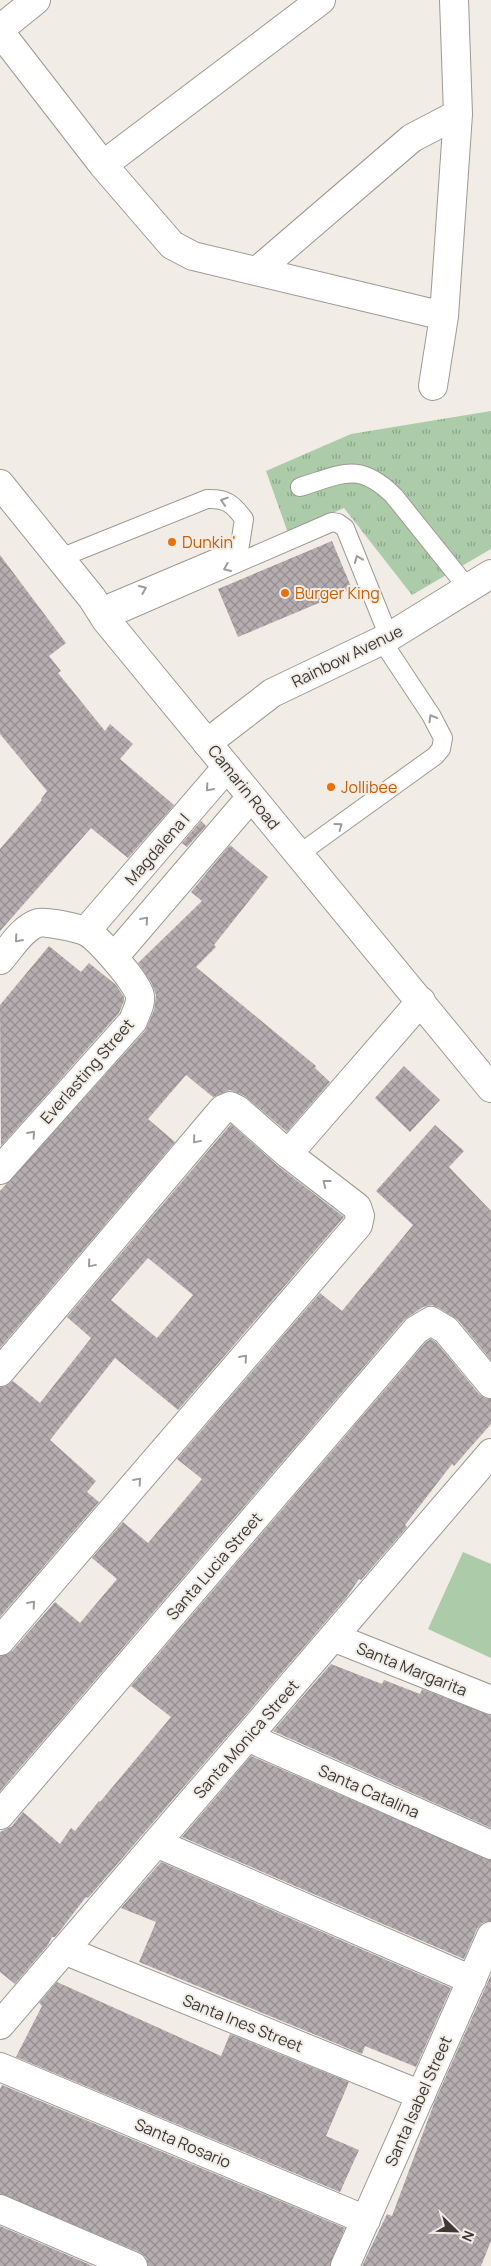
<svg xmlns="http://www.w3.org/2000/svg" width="491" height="2266" viewBox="0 0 491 2266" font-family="Manrope,sans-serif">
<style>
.grass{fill:url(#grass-tufts)}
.pitch{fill:#abcba9}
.building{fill:url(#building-cross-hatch);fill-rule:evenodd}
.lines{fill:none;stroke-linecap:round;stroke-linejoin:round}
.service-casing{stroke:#9e9893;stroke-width:20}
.minor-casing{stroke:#9e9893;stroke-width:30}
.tertiary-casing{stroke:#9e9893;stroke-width:30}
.secondary-casing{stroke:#9e9893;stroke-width:30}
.service{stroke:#fff;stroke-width:18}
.minor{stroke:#fff;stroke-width:28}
.tertiary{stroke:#fff;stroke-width:28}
.secondary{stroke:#fff;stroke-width:28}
.oneway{stroke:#9d9c9a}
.food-dot{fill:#e8710a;stroke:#f2ece6;stroke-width:2}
.labels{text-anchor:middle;stroke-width:4;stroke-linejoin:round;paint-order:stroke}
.food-label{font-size:16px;fill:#c56008;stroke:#f2ece6;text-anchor:start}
.street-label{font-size:16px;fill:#3b3936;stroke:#f2ece6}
</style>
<defs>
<pattern id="grass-tufts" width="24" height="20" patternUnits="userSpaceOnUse" patternTransform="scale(1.25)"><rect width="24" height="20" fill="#abcba9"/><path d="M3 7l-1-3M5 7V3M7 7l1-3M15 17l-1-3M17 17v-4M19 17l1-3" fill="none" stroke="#8ca68a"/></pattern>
<pattern id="building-cross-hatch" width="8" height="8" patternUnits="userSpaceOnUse" patternTransform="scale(1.25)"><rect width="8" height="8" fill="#b5adb0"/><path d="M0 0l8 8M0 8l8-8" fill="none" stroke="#948e90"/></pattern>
</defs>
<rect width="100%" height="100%" fill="#f2ece6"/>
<!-- grass -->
<path class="grass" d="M491,411V549L412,595L344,508L288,533L266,471L351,434Z"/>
<!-- pitch -->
<path class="pitch" d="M463,1552L491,1564V1658L428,1629Z"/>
<!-- building -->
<path class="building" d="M332,541L352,589L238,637L218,589Z
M0,555L66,643L49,656L61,671L58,673L105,731L110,724L133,744L120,759L174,805L128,858L91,828L0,931V849L42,800L41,799L47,791L0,734Z
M201,821L206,826L187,847L182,843Z
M230,845L268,877L214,945L216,947L196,967L316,1066L315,1068L330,1082L287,1132L245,1096L230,1090L213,1097L186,1075L148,1119L175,1142L0,1348V1191L145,1031L154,1010L156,995L151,982L138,963L202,901L191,892Z
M49,946L81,972L89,963L116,985L124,997V1001L119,1013L1,1146L0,1005Z
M404,1066L440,1100L410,1132L375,1098Z
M231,1124L278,1166L344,1217L178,1410L115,1358L50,1440L96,1481L87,1492L99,1502L0,1617V1387L6,1386L13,1381L40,1403L91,1338L67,1317ZM148,1258L193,1295L157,1338L111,1300Z
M435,1125L464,1151L449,1167L491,1211V1360L458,1320L439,1308L432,1305L423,1307L404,1320L0,1791V1656L12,1651L55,1602L80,1623L117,1579L92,1558L123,1522L148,1543L202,1479L177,1459L320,1293L342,1311L413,1225L376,1191Z
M431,1339L436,1342L479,1394L485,1398L491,1399V1424L454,1466L452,1464L405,1525L407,1527L402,1533L361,1580L359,1579L346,1598L88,1898L86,1897L55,1937H52L48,1945L15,1984L0,1972V1832L12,1826L23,1812L60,1844L71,1828L75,1831L99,1801L100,1802L171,1717L131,1686L426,1342Z
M331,1664L382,1684L384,1680L420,1694L422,1689L491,1715V1828L273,1731Z
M251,1756L491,1860V1921L482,1923L477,1929L464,1959L182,1837Z
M161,1862L451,1988L416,2067L365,2046L362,2054L139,1962L156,1922L121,1908Z
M491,1975V2241L481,2266H362L387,2214L392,2216L435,2101Z
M57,1982L221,2056L230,2034L349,2082L326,2136L359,2150L340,2192L16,2057L42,2006L39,2003Z
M2,2085L345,2228L330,2266H148L146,2257L139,2252L0,2194V2089Z
M0,2226L93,2266H0Z"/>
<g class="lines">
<defs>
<path id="service" d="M300,487C342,474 359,461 394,496L467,587
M60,558L207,499C226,498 233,504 244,519L240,545L233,551L98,608
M106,620L332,522L338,523L345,528L389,637
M299,854L435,756L441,749L443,738L431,715L382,641"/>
<path id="minor" d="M0,29L36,0
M0,32L103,165L172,245L193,256L444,316
M103,165L321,0
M257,271L412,138L458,114
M433,386L444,316L458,114L454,0
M86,931L227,767
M114,957L251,797
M0,960C11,948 22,928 38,923C46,921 79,928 87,932C99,939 138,983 140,996C141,1005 136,1012 133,1021L0,1170
M288,1154L421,1001
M0,1372L223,1109L230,1106L238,1110L288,1154L357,1207L360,1216L358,1225L0,1641
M333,1637L491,1700
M247,1737L491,1845
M0,1815L416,1330L431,1321L446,1330L491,1384
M156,1843L472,1980
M64,1950L421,2095
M0,2025L491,1453
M0,2067L366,2220
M0,2209L133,2266
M345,2266L491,1936"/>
<path id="tertiary" d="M207,743L272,693L389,637L491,574"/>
<path id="secondary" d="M0,484L92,598L106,620L491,1088"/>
</defs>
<!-- service casing -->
<use href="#service" class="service-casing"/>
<!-- minor casing -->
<use href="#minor" class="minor-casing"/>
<!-- tertiary casing -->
<use href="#tertiary" class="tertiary-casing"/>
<!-- secondary casing -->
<use href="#secondary" class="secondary-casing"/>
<!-- service -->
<use href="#service" class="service"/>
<!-- minor -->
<use href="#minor" class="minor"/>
<!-- tertiary -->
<use href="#tertiary" class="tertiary"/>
<!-- secondary -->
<use href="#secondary" class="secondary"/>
</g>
<!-- one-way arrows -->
<defs><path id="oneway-chevron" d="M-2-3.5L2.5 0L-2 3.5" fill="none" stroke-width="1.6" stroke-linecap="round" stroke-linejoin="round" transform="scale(1.25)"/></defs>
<g class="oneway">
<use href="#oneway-chevron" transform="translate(224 501) rotate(-162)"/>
<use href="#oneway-chevron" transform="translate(358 559) rotate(-112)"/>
<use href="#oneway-chevron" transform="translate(227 568) rotate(157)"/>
<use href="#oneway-chevron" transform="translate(143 589) rotate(-23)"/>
<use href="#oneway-chevron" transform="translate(432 718) rotate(-120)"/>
<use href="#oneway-chevron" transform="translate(209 788) rotate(131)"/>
<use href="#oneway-chevron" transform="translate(339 826) rotate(-36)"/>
<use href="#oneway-chevron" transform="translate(145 920) rotate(-49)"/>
<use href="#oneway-chevron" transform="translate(18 939) rotate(131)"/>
<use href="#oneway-chevron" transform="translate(32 1134) rotate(-48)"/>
<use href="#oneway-chevron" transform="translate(196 1140) rotate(130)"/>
<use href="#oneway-chevron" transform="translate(326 1183) rotate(-142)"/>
<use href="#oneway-chevron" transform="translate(91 1264) rotate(130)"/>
<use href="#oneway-chevron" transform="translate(244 1358) rotate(-49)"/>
<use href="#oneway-chevron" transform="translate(138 1481) rotate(-49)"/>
<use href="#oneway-chevron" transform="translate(32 1604) rotate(-49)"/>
</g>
<!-- markers -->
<g class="food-dot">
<circle cx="172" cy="542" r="5"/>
<circle cx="285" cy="593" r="5"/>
<circle cx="331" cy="787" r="5"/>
</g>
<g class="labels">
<!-- food labels -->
<g class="food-label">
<text x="182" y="548">Dunkin'</text>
<text x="295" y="599">Burger King</text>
<text x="341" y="793">Jollibee</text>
</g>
<!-- street labels -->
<g class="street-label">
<text transform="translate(347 656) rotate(-26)" y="6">Rainbow Avenue</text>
<text transform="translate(244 787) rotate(51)" y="6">Camarin Road</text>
<text transform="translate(157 849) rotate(-49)" y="6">Magdalena I</text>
<text transform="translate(87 1071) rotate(-49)" y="6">Everlasting Street</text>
<text transform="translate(214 1566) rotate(-49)" y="6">Santa Lucia Street</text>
<text transform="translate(412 1669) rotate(22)" y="6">Santa Margarita</text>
<text transform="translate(246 1739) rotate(-49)" y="6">Santa Monica Street</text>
<text transform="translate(369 1791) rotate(24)" y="6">Santa Catalina</text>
<text transform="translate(243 2023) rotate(22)" y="6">Santa Ines Street</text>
<text transform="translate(418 2101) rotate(-66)" y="6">Santa Isabel Street</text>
<text transform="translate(183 2143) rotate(23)" y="6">Santa Rosario</text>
</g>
</g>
<!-- north arrow -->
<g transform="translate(456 2231) rotate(113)" stroke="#f2ece6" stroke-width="4" paint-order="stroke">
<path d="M0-4L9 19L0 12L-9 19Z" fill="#3b3936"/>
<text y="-8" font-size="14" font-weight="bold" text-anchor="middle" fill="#3b3936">N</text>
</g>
</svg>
